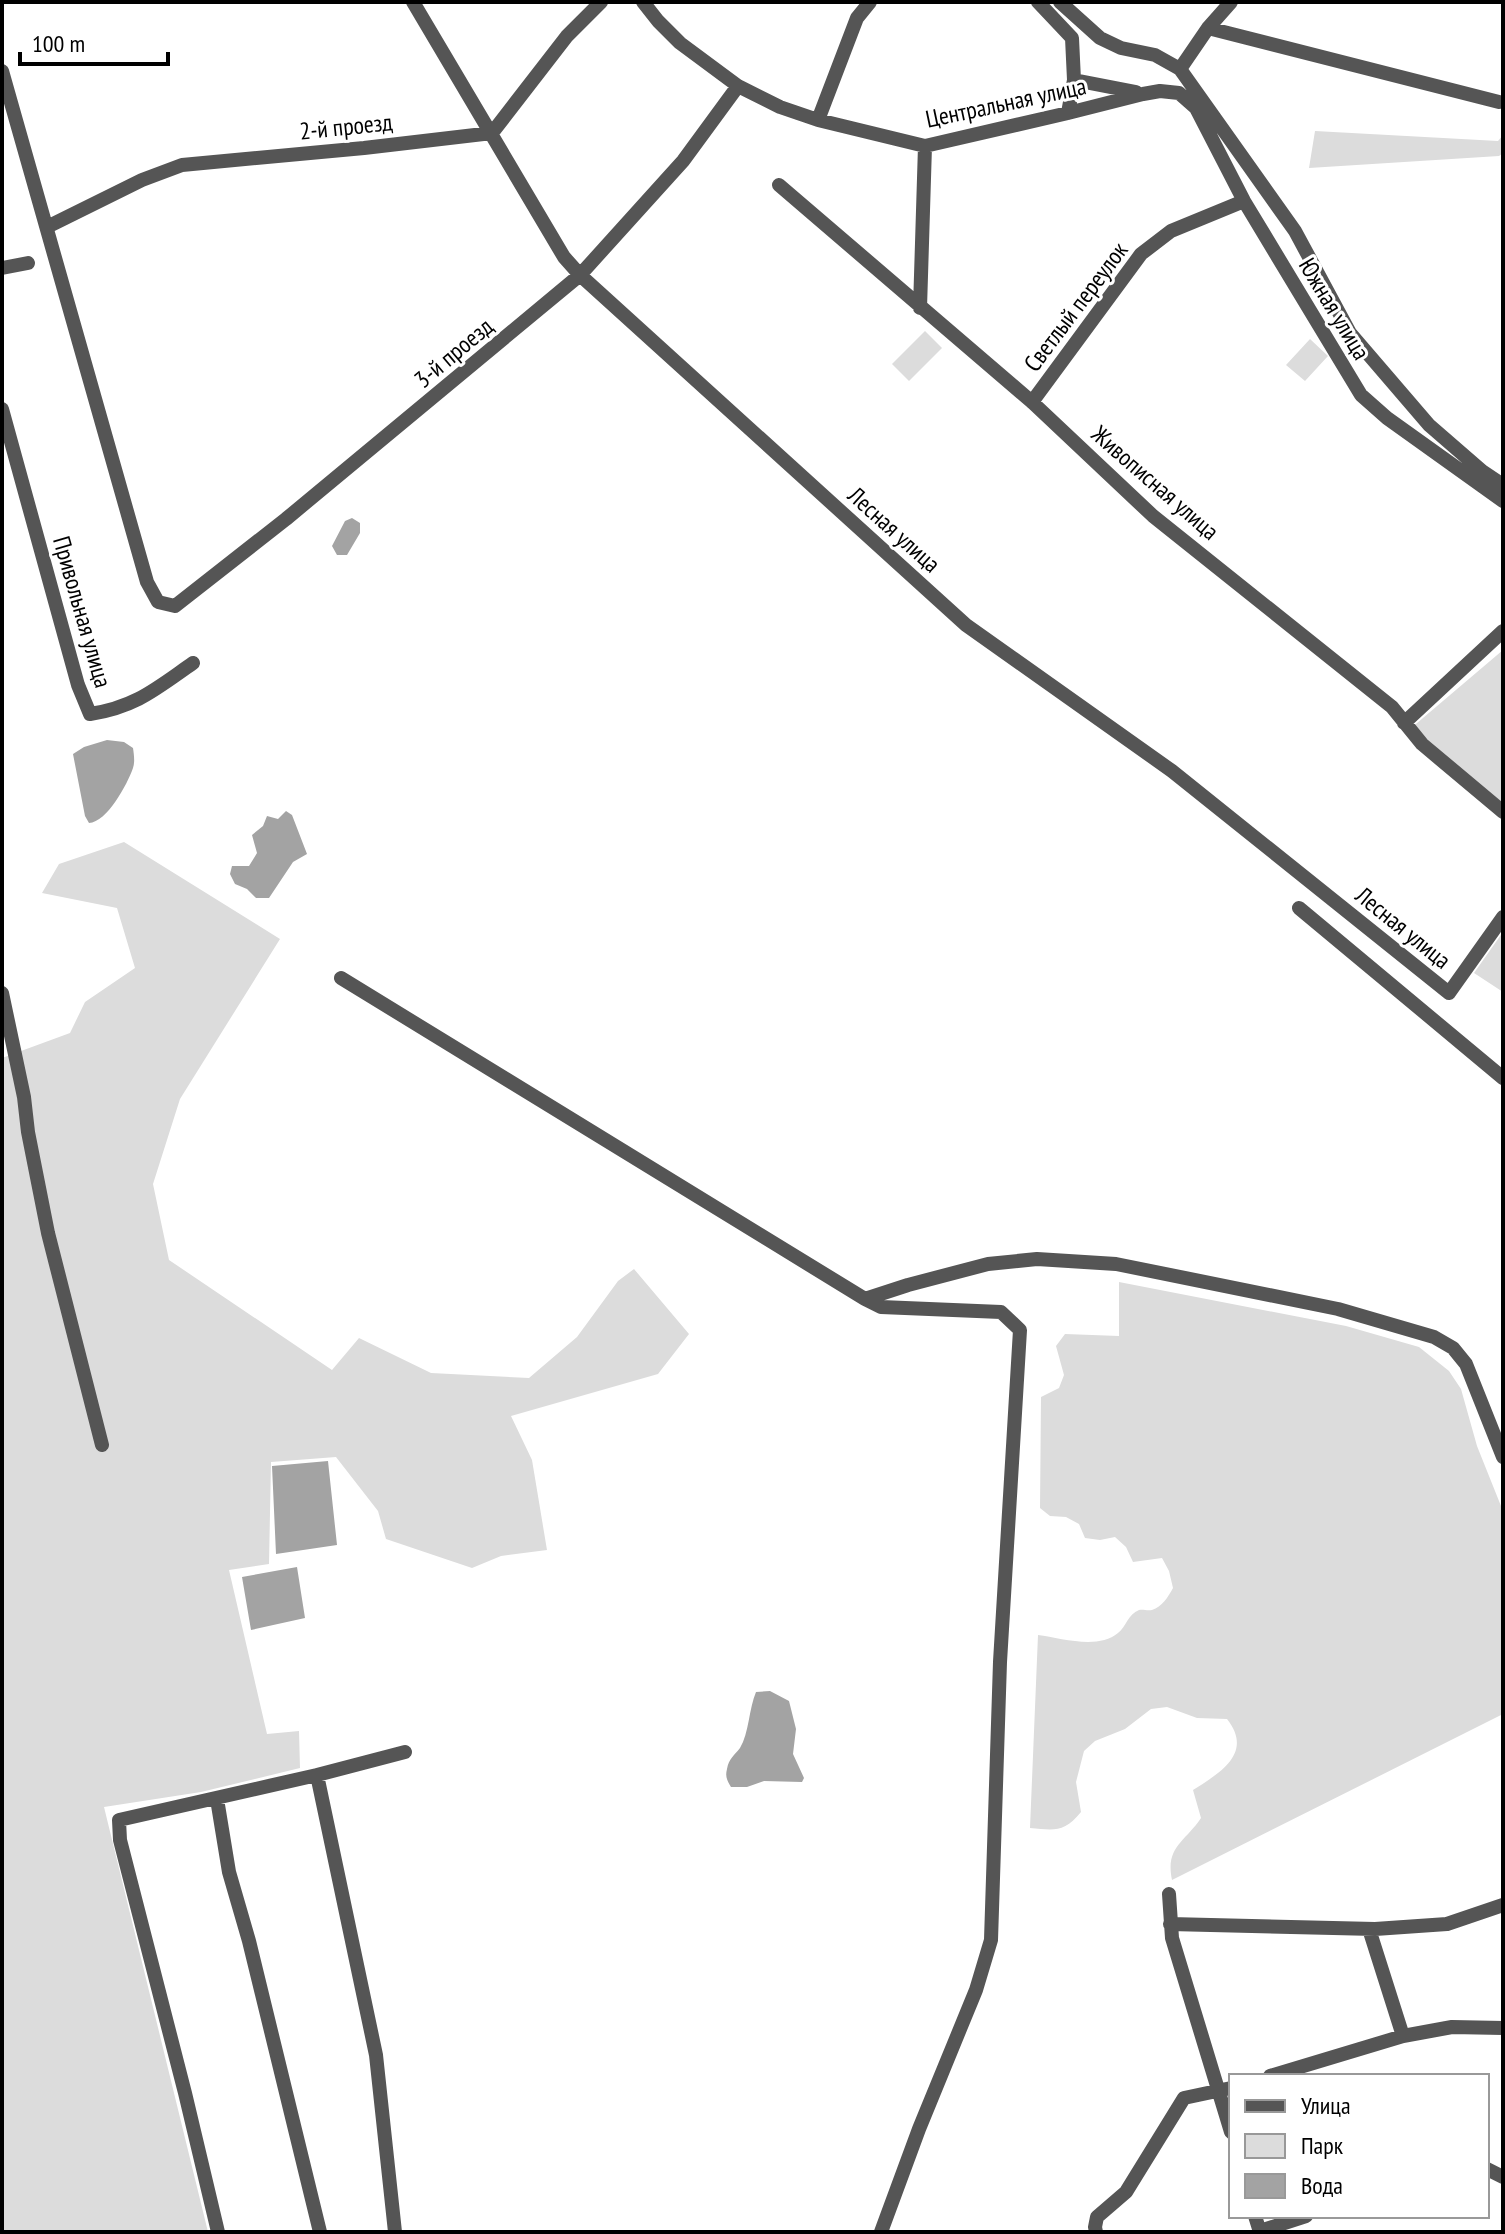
<svg xmlns="http://www.w3.org/2000/svg" width="1505" height="2234" viewBox="0 0 1505 2234" font-family="'PT Sans Narrow',sans-serif">
<style>
.green{fill:#dcdcdc}
.water{fill:#a3a3a3}
.lines{fill:none;stroke-linecap:round;stroke-linejoin:round}
.minor{stroke:#555;stroke-width:14}
.labels{text-anchor:middle;stroke-width:6;stroke-linejoin:round;paint-order:stroke}
.street-label{font-size:24px;fill:#000;stroke:#fff}
</style>
<rect width="100%" height="100%" fill="#fff"/>
<!-- green -->
<path class="green" d="M1315,131L1498,141L1503,135V153L1499,156L1309,168Z
M925,331L942,348L909,381L892,364Z
M1310,339L1328,356L1305,381L1286,365Z
M1503,650V803L1410,729Z
M124,842L280,939L180,1099L153,1184L169,1260L332,1370L359,1338L431,1373L529,1378L577,1337L618,1281L634,1269L689,1334L658,1374L511,1416L532,1460L547,1550L501,1556L472,1568L386,1539L378,1511L336,1457L271,1462L269,1564L229,1570L267,1734L299,1731L300,1768L201,1792L104,1807L208,2232H2V1058L70,1033L85,1002L135,968L117,908L42,893L59,864Z
M1503,932V992L1474,973Z
M1119,1282L1346,1326L1419,1347L1449,1371L1461,1389L1477,1446L1503,1511V1714L1172,1880C1165,1847 1185,1842 1201,1818L1193,1790C1220,1773 1254,1753 1227,1719L1197,1718L1167,1707L1151,1709L1125,1729L1095,1741L1084,1751L1076,1782L1081,1812C1064,1833 1054,1830 1030,1828L1038,1635C1061,1638 1098,1650 1118,1633C1126,1627 1128,1614 1139,1610C1143,1609 1147,1611 1152,1610C1162,1607 1168,1597 1173,1588L1169,1571L1162,1558L1133,1562L1126,1547L1115,1537L1100,1540L1085,1538L1079,1524L1066,1517L1050,1516L1040,1508L1041,1397L1059,1388L1064,1375L1056,1346L1065,1334L1119,1336Z"/>
<!-- water -->
<path class="water" d="M352,518L360,523V533L347,555H337L332,546L345,521Z
M107,740L124,742L133,748C134,755 135,762 133,768C127,785 107,822 89,823L85,816L73,754L84,747Z
M286,811L292,815L307,854L293,862L269,898H256L247,889L235,884L230,874L232,866H249L257,853L252,835L263,826L267,816L278,819Z
M328,1461L337,1545L276,1554L272,1466Z
M297,1567L305,1618L251,1630L242,1577Z
M770,1691L789,1701L796,1729L793,1754L804,1778L802,1782L764,1781L747,1787H731C727,1780 725,1777 727,1769C729,1758 734,1756 740,1748C749,1733 749,1708 756,1692Z"/>
<g class="lines">
<!-- minor -->
<path class="minor" d="M413,2L564,257L580,275L966,625L1172,771L1449,993L1503,917
M643,2L658,21L680,43L738,86L780,107L818,120L925,146L1068,113L1143,94L1160,91L1179,93L1196,108L1244,201L1361,395L1387,418L1503,501
M1038,2L1072,38L1074,80L1068,113
M1060,2L1100,38L1121,48L1155,55L1180,69
M1231,2L1208,28L1180,69L1295,231L1350,333L1429,425L1482,471L1503,485
M1208,28L1499,102
M2,71L147,582L158,602L175,606L286,519L580,275L683,161L738,86
M1074,80L1136,92
M818,120L857,18L870,2
M779,185L1032,402L1153,516L1392,707L1422,744L1503,812
M47,227L142,180L182,165L364,148L492,133L567,36L601,2
M2,268L28,263
M920,308L925,146
M1032,402L1141,254L1171,231L1244,201
M2,409L78,685L90,714C136,707 157,688 193,663
M1404,723L1503,631
M1299,908L1503,1078
M341,978L865,1299L908,1285L988,1264L1037,1259L1116,1264L1338,1309L1434,1337L1453,1348L1466,1364L1503,1457
M2,993L24,1097L28,1132L48,1233L102,1445
M865,1299L881,1307L1001,1312L1020,1330L1000,1662L991,1940L976,1990L919,2129L881,2232
M217,1799L229,1872L249,1941L320,2232
M1169,1894L1172,1938L1231,2132
M1170,1924L1375,1929L1447,1924L1503,1905
M1369,1929L1403,2036
M1270,2076L1403,2036L1452,2027L1503,2028
M1487,2169L1503,2177
M1255,2216L1260,2232
M1260,2231L1306,2216
M218,2232L185,2093L120,1840L119,1820L317,1775
M395,2232L376,2055L317,1775L405,1752
M1096,2232L1095,2227L1097,2217L1126,2192L1184,2098L1231,2088"/>
</g>
<g class="labels">
<!-- street labels -->
<g class="street-label">
<text transform="translate(1006 103) rotate(-12)" y="8">Центральная улица</text>
<text transform="translate(346 127) rotate(-6)" y="8">2-й проезд</text>
<text transform="translate(1076 307) rotate(-53)" y="8">Светлый переулок</text>
<text transform="translate(1334 309) rotate(59)" y="8">Южная улица</text>
<text transform="translate(454 353) rotate(-40)" y="8">3-й проезд</text>
<text transform="translate(1155 483) rotate(41)" y="8">Живописная улица</text>
<text transform="translate(894 530) rotate(42)" y="8">Лесная улица</text>
<text transform="translate(82 612) rotate(74)" y="8">Привольная улица</text>
<text transform="translate(1403 928) rotate(39)" y="8">Лесная улица</text>
</g>
</g>
<!-- border -->
<rect width="1505" height="2234" fill="none" stroke="#000000" stroke-width="8"/>
<!-- legend -->
<rect x="1229" y="2074" width="260" height="144" fill="#ffffff" stroke="#999999" stroke-width="2"/>
<rect x="1245" y="2100" width="40" height="12" fill="#555555" stroke="#999999" stroke-width="2"/>
<text x="1301" y="2114" font-size="24" fill="#000000">Улица</text>
<rect x="1245" y="2134" width="40" height="24" fill="#dcdcdc" stroke="#999999" stroke-width="2"/>
<text x="1301" y="2154" font-size="24" fill="#000000">Парк</text>
<rect x="1245" y="2174" width="40" height="24" fill="#a3a3a3" stroke="#999999" stroke-width="2"/>
<text x="1301" y="2194" font-size="24" fill="#000000">Вода</text>
<!-- scale -->
<path d="M20 52v12h148v-12" fill="none" stroke="#000000" stroke-width="4"/>
<text x="32" y="52" font-size="24" fill="#000000" stroke="#ffffff" stroke-width="6" paint-order="stroke">100 m</text>
</svg>
